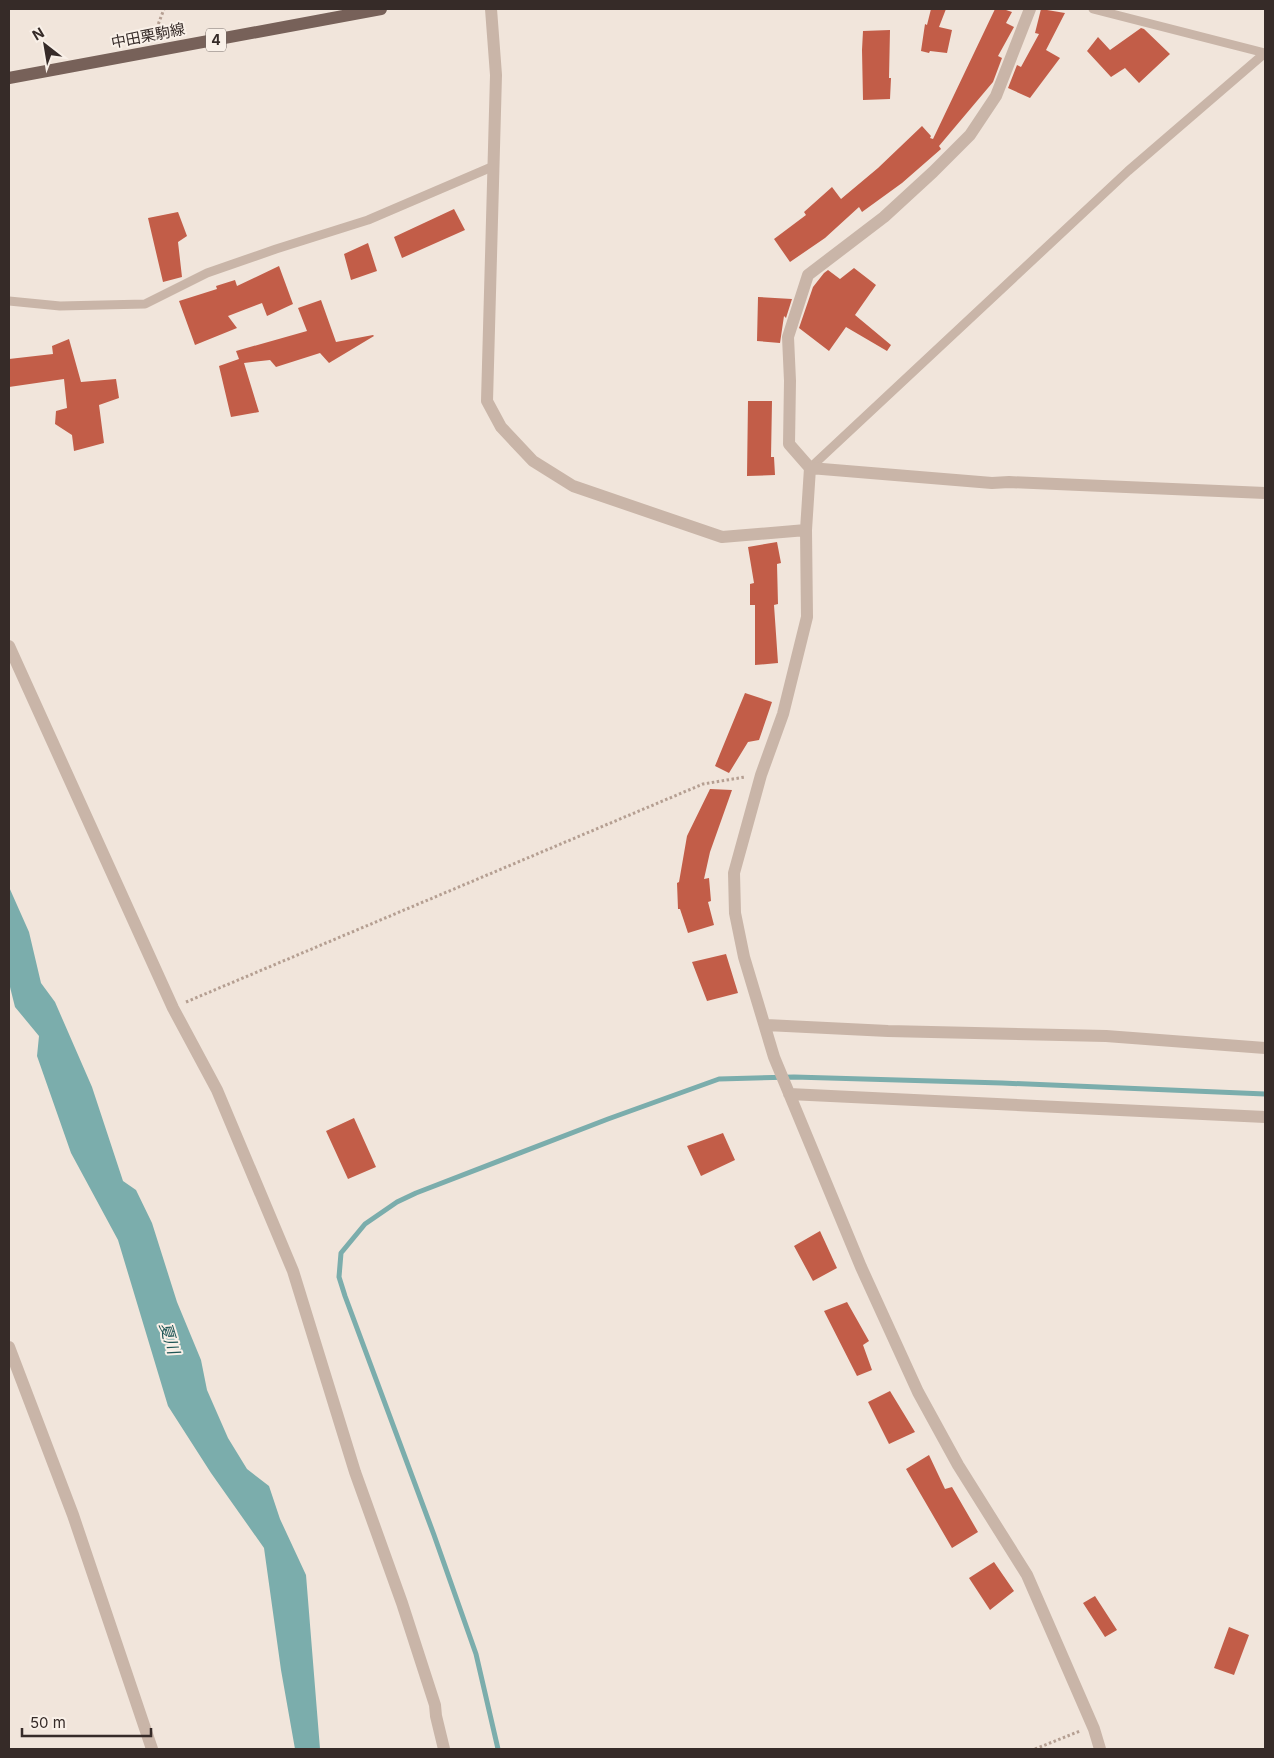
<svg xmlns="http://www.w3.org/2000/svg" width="1274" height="1758" viewBox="0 0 1274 1758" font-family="Inter,'Noto Sans JP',sans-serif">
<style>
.water{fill:#7badac}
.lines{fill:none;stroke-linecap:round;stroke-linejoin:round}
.stream{stroke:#7badac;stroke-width:5}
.building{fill:#c25d48}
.path{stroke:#b59f92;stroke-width:3;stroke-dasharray:2.5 2.5;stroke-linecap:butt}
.lane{stroke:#c9b5a8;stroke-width:9}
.street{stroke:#c9b5a8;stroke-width:12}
.primary{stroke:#776159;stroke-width:12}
.labels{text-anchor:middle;stroke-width:4;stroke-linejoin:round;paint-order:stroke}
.shield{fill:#f9f0e8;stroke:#706662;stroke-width:1}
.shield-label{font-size:14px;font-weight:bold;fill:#362b28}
.street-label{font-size:15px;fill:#362b28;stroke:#f9f0e8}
.water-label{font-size:16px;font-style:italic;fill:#1f5656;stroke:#f9f0e8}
</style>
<rect width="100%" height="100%" fill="#f1e5db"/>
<!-- water -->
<path class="water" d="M9,887L29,932L41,983L55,1002L92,1087L123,1181L136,1190L152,1223L177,1302L201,1360L207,1390L228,1438L247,1469L269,1486L280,1519L306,1575L320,1749H295L281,1670L264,1548L211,1473L168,1406L118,1240L71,1153L37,1056L39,1036L15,1007L9,983Z"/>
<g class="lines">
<!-- stream -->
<path class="stream" d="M498,1749L476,1654L434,1535L345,1296L339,1277L341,1253L365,1224L397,1202L416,1193L608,1119L719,1079L794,1077L1002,1083L1265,1094"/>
</g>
<!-- building -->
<path class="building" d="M931,9H946L939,27L952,30L947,53L930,51L929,53L921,51L925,24L927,25Z
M995,9H1003L1012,12L1006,23L1014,27L998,56L1002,58L993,82L939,146L941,149L902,183L862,212L859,207L825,238L790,262L774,239L806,215L804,212L832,187L841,199L878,168L922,126L931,136L930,138L933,139Z
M1041,9L1065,13L1046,50L1060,58L1030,98L1008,88L1017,65L1021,67L1039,34L1035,33Z
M1141,28L1144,29L1170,54L1139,83L1125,68L1111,77L1087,51L1098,37L1110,50Z
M890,30L889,78H891L890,99L863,100L862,50L863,31Z
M454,209L465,230L402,258L394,237Z
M178,212L187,236L178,242L182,277L163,282L148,218Z
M368,243L377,271L351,280L344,254Z
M279,266L293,304L267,316L262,303L228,316L237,328L195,345L179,301L217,289L216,286L235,280L237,286Z
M854,268L876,285L855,315L891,345L887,351L846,327L829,351L799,328L813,287L824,273L828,270L840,279Z
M758,297L792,299L786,318L784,316L780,343L757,341Z
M321,300L336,342L373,335L374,336L329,363L320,353L276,367L270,360L244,363L259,412L231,417L219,366L239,359L236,351L307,331L298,308Z
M69,339L81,382L116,379L119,398L99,405L104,443L74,451L72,435L55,424L56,411L67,408L64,379L9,387V359L53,354L52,346Z
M748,401H772L771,457H774L775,475L747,476Z
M777,542L781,563L777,564L778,604L774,605L778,663L755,665V605H750V584L754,583L748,547Z
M745,693L772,702L759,740L748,742L729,773L715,766Z
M710,789L732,790L710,852L704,879L709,878L711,901L708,902L714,925L688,933L680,909H678L677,883L679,882L687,836Z
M726,954L738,993L707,1001L692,962Z
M354,1118L376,1167L348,1179L326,1131Z
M723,1133L735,1160L701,1176L687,1146Z
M820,1231L837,1268L813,1281L794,1246Z
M847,1302L869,1341L863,1345L872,1370L857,1376L824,1311Z
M890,1391L915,1432L889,1444L868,1402Z
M929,1455L945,1489L952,1487L978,1532L952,1548L906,1469Z
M994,1562L1014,1591L990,1610L969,1578Z
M1095,1596L1117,1630L1105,1637L1083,1603Z
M1229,1627L1249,1635L1234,1675L1214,1668Z"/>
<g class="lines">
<!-- path -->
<path class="path" d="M153,38L164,9
M186,1002L703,784L745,777
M1035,1749L1080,1731"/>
<!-- lane -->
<path class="lane" d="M1093,9L1265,53
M9,301L60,306L145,304L207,273L276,249L368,220L494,166
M810,468L1128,171L1265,53"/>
<!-- street -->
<path class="street" d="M491,9L496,75L487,401L501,427L533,461L573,486L722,537L806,530
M1030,9L996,96L970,135L933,172L884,217L808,275L788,337L790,381L789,444L810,468L992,483L1009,482L1265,493
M810,468L806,530L807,617L783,714L761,775L734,873L735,913L744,957L774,1057L861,1267L918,1392L958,1465L1027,1575L1094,1729L1100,1749
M9,646L173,1008L217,1090L293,1271L355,1472L402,1603L435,1705L436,1716L444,1749
M766,1025L888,1031L1106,1036L1265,1048
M789,1094L1265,1117
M9,1347L73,1515L152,1749"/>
<!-- primary -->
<path class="primary" d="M9,78L381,9"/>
</g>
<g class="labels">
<!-- shield labels -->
<rect class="shield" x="206" y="28.5" width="20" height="23" rx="4"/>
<g class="shield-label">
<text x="216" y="45">4</text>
</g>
<!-- street labels -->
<g class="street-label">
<text transform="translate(148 36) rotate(-11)" y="5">中田栗駒線</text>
</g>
<!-- water labels -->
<g class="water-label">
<text transform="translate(170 1338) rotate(73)" y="6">夏川</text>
</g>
</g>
<!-- border -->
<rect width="1274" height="1758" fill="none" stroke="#362b28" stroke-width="20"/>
<!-- north arrow -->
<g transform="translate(45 45) rotate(329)" stroke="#f9f0e8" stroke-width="4" paint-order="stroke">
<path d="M0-4L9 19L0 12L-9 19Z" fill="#362b28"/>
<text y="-8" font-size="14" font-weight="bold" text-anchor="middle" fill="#362b28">N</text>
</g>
<!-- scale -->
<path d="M22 1728v8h129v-8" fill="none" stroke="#362b28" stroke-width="2.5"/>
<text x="30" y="1728" font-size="15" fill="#362b28" stroke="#f9f0e8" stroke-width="4" paint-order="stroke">50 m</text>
</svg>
